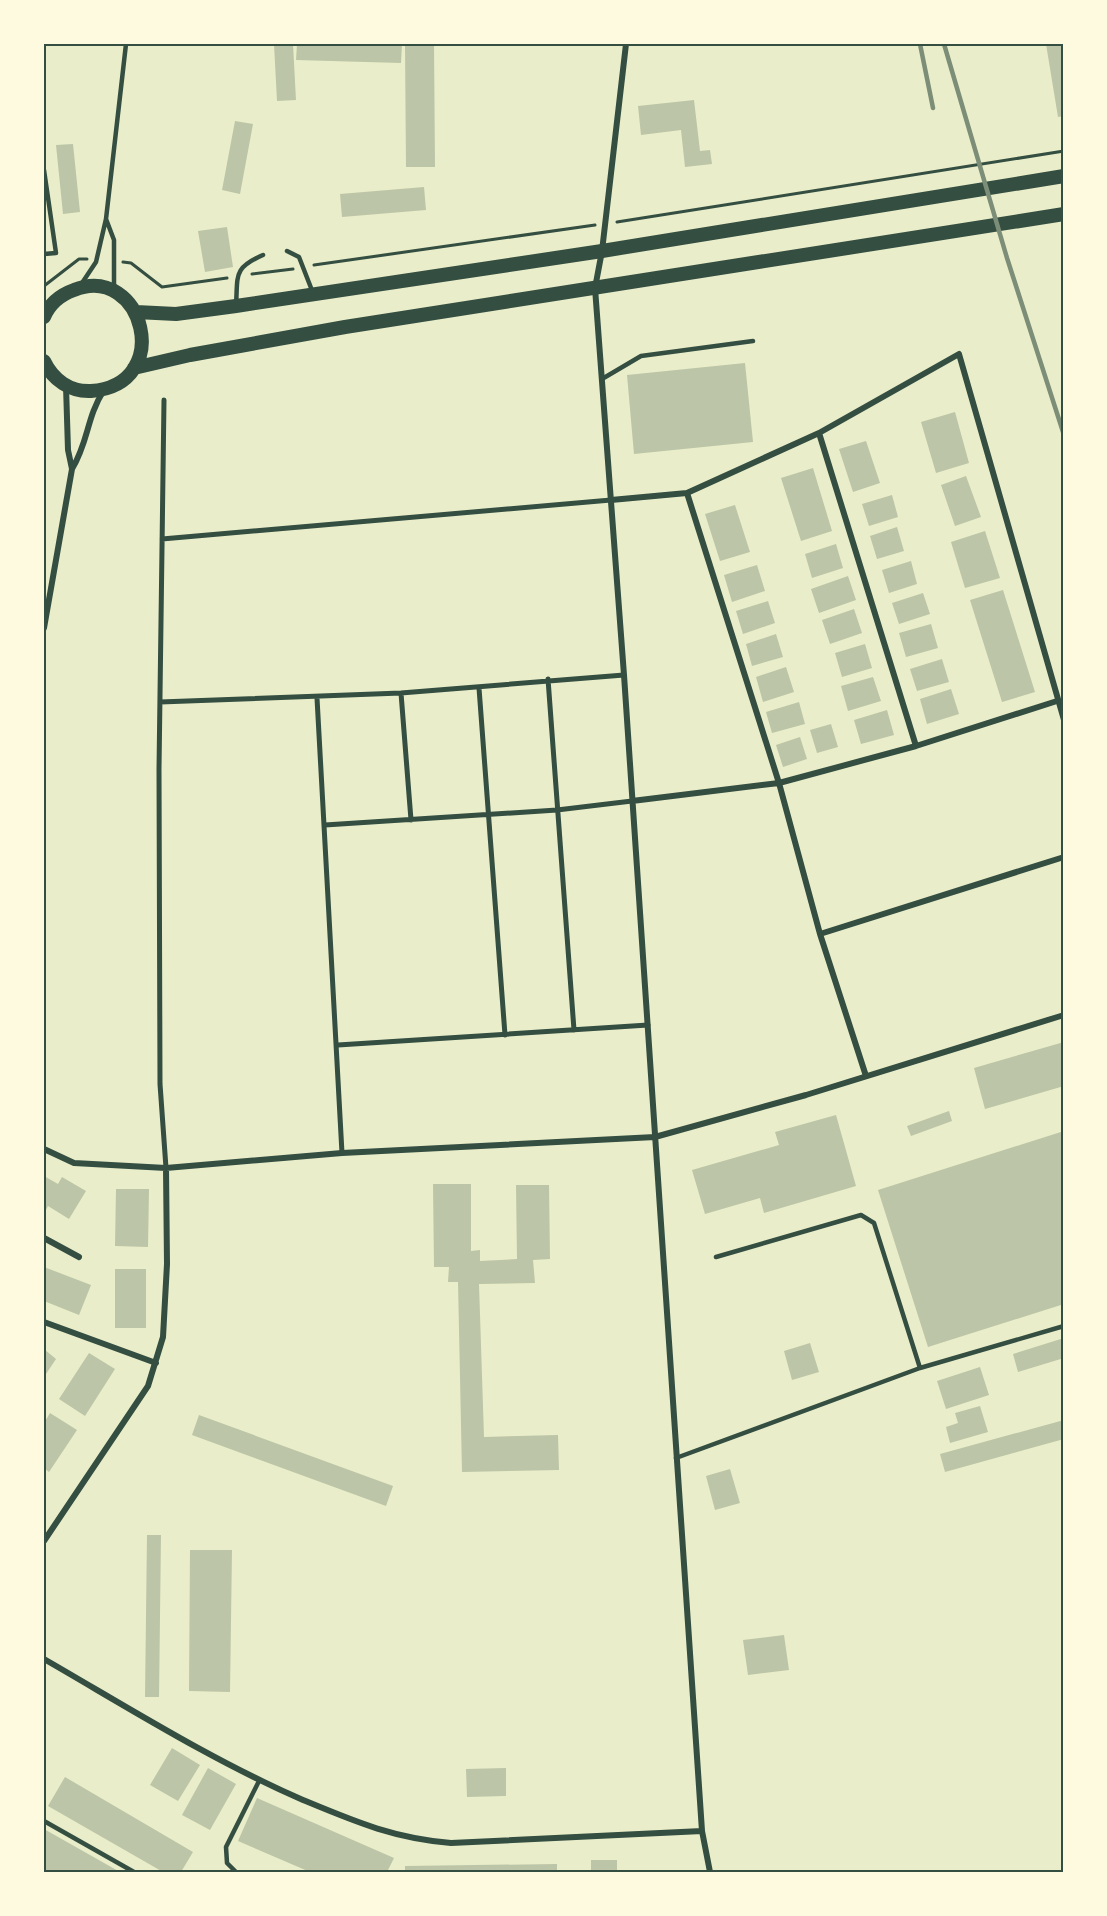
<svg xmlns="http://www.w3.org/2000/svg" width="1107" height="1916" viewBox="0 0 1107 1916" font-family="Commissioner,sans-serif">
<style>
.building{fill:#bcc5a7}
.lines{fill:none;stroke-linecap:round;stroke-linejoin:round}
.path{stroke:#344e41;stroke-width:3}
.service{stroke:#344e41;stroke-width:4.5}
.pedestrian{stroke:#344e41;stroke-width:5}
.minor{stroke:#344e41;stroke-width:6}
.primary{stroke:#344e41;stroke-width:14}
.rail{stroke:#7c8e77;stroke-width:4.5}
.neatline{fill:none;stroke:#344e41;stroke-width:2}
</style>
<rect width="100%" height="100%" fill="#e9edc9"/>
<!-- building -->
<path class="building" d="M274,44H293L296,100L277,101Z
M297,44H402L401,63L296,60Z
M405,44H434L435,167H406Z
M1046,44H1064V116L1058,117Z
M694,100L700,151L710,150L712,164L685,167L681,130L641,135L638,106Z
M235,121L253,124L240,194L222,190Z
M73,144L80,212L63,214L56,145Z
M424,187L426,210L342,217L340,194Z
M227,227L233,267L205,272L198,231Z
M745,363L753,442L634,454L627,375Z
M955,412L969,463L936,473L921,422Z
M866,441L880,483L853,492L839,449Z
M813,468L832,531L801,541L781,478Z
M966,476L981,517L955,526L941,485Z
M892,495L898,517L869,526L862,504Z
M735,505L750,552L720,561L705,514Z
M897,527L904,551L877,559L870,536Z
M985,531L1000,578L965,588L951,542Z
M836,544L843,568L812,578L805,554Z
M911,561L917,584L889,593L882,570Z
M757,565L765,591L732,602L724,575Z
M848,576L856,600L819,613L811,589Z
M1003,590L1035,692L1002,702L970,600Z
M923,593L930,614L899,624L892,603Z
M768,601L775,623L743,634L736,611Z
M854,609L862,633L830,644L822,620Z
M931,624L938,648L906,657L899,633Z
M776,634L783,657L752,666L746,644Z
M865,644L872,668L842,677L835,653Z
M942,659L949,682L917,691L910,669Z
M786,667L794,692L763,702L756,677Z
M873,677L881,701L848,711L841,686Z
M951,689L959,714L927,724L920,699Z
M799,702L805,724L772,733L766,712Z
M887,710L894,735L861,744L854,720Z
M831,724L838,747L817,753L810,730Z
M800,737L807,759L783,767L776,745Z
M1064,1042V1086L985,1109L974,1068Z
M949,1111L952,1121L911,1136L907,1126Z
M836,1115L856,1186L764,1213L760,1198L705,1214L692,1170L779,1145L775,1132Z
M1064,1131V1304L928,1347L878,1190Z
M44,1176L58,1184L62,1177L86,1191L69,1219L48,1206L44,1214Z
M433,1184H471V1251L480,1250V1261L517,1259L516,1185H549L550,1259L533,1260L535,1283L479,1284L484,1437L558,1435L559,1470L462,1472L458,1282H448L449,1267H434Z
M116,1189H149L148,1247L115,1246Z
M44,1267L91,1285L79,1315L44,1301Z
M115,1269H146V1328H115Z
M1064,1338V1358L1018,1372L1013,1354Z
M810,1343L819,1372L792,1380L784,1351Z
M44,1349L56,1359L44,1377Z
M89,1353L115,1369L85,1416L59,1399Z
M980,1367L989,1395L946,1409L937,1381Z
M980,1406L988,1432L950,1443L946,1427L958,1423L955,1413Z
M50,1413L77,1430L49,1472L44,1468V1423Z
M199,1415L393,1486L386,1506L192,1435Z
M1064,1420V1439L945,1472L940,1454Z
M730,1469L740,1503L715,1510L706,1476Z
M147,1535H161L159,1697H145Z
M190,1550H232L230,1692L189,1691Z
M784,1635L789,1670L748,1675L743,1640Z
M172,1748L200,1765L178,1801L150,1785Z
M208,1768L236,1784L210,1830L182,1815Z
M506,1768V1796L467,1797L466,1769Z
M65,1777L193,1852L181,1872H163L48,1806Z
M257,1798L394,1858L387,1872H310L238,1841Z
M44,1829L120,1872H44Z
M591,1860H617V1872H591Z
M557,1864V1872H405V1866Z"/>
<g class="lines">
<!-- path -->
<path class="path" d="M617,222L1064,151
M123,262L131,263L162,287L227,278
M314,265L595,225
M252,274L293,269
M44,286L79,259H87"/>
<!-- service -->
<path class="service" d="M106,219L114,240V290
M287,251L299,257L313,293
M44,254L56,253L44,170
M80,286L96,262L106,219L126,44
M236,305C238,275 233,268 263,255
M602,379L641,356L753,341
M716,1257L861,1215L874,1223L920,1368
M676,1458L920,1368L1064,1326
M44,1821L134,1872
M236,1872L227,1863L226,1847L259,1781"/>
<!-- pedestrian -->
<path class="pedestrian" d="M164,400L159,769L160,1084L166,1168
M162,539L611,500
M548,679L574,1030
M479,688L505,1035
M401,693L411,820
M317,698L342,1153
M160,702L401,693L624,675
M325,825L557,810L632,801
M338,1045L648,1025"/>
<!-- minor -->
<path class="minor" d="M626,44L602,251L595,288L624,675L702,1831L710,1872
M66,386L68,450L72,469
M819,433L916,746
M687,493L779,783L820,934L866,1076
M611,500L687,493L819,433L959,354L1064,720
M44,628L72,469C89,441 86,418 104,390
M632,801L779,783L916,746L1057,701
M820,934L1064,857
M44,1149L74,1163L166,1168L342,1153L655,1137L806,1095L1064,1015
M44,1238L79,1257
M44,1322L156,1363
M44,1541L148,1386L163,1337L167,1264L166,1168
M44,1659C129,1708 213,1761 303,1800C356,1822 393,1838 451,1843L702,1831"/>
<!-- primary -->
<path class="primary" d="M136,312L176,314L236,306L602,251L1064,176
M44,317C50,303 60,295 74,290C143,262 176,385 91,391C70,392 53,380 44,361
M134,368L190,355L345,327L1064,214"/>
<!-- rail -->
<path class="rail" d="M920,44L933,108
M944,44L1007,258L1064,435"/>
</g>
<!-- border -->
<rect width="1107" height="1916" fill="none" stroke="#fefae0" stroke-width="90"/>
<rect x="45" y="45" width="1017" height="1826" class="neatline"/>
</svg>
